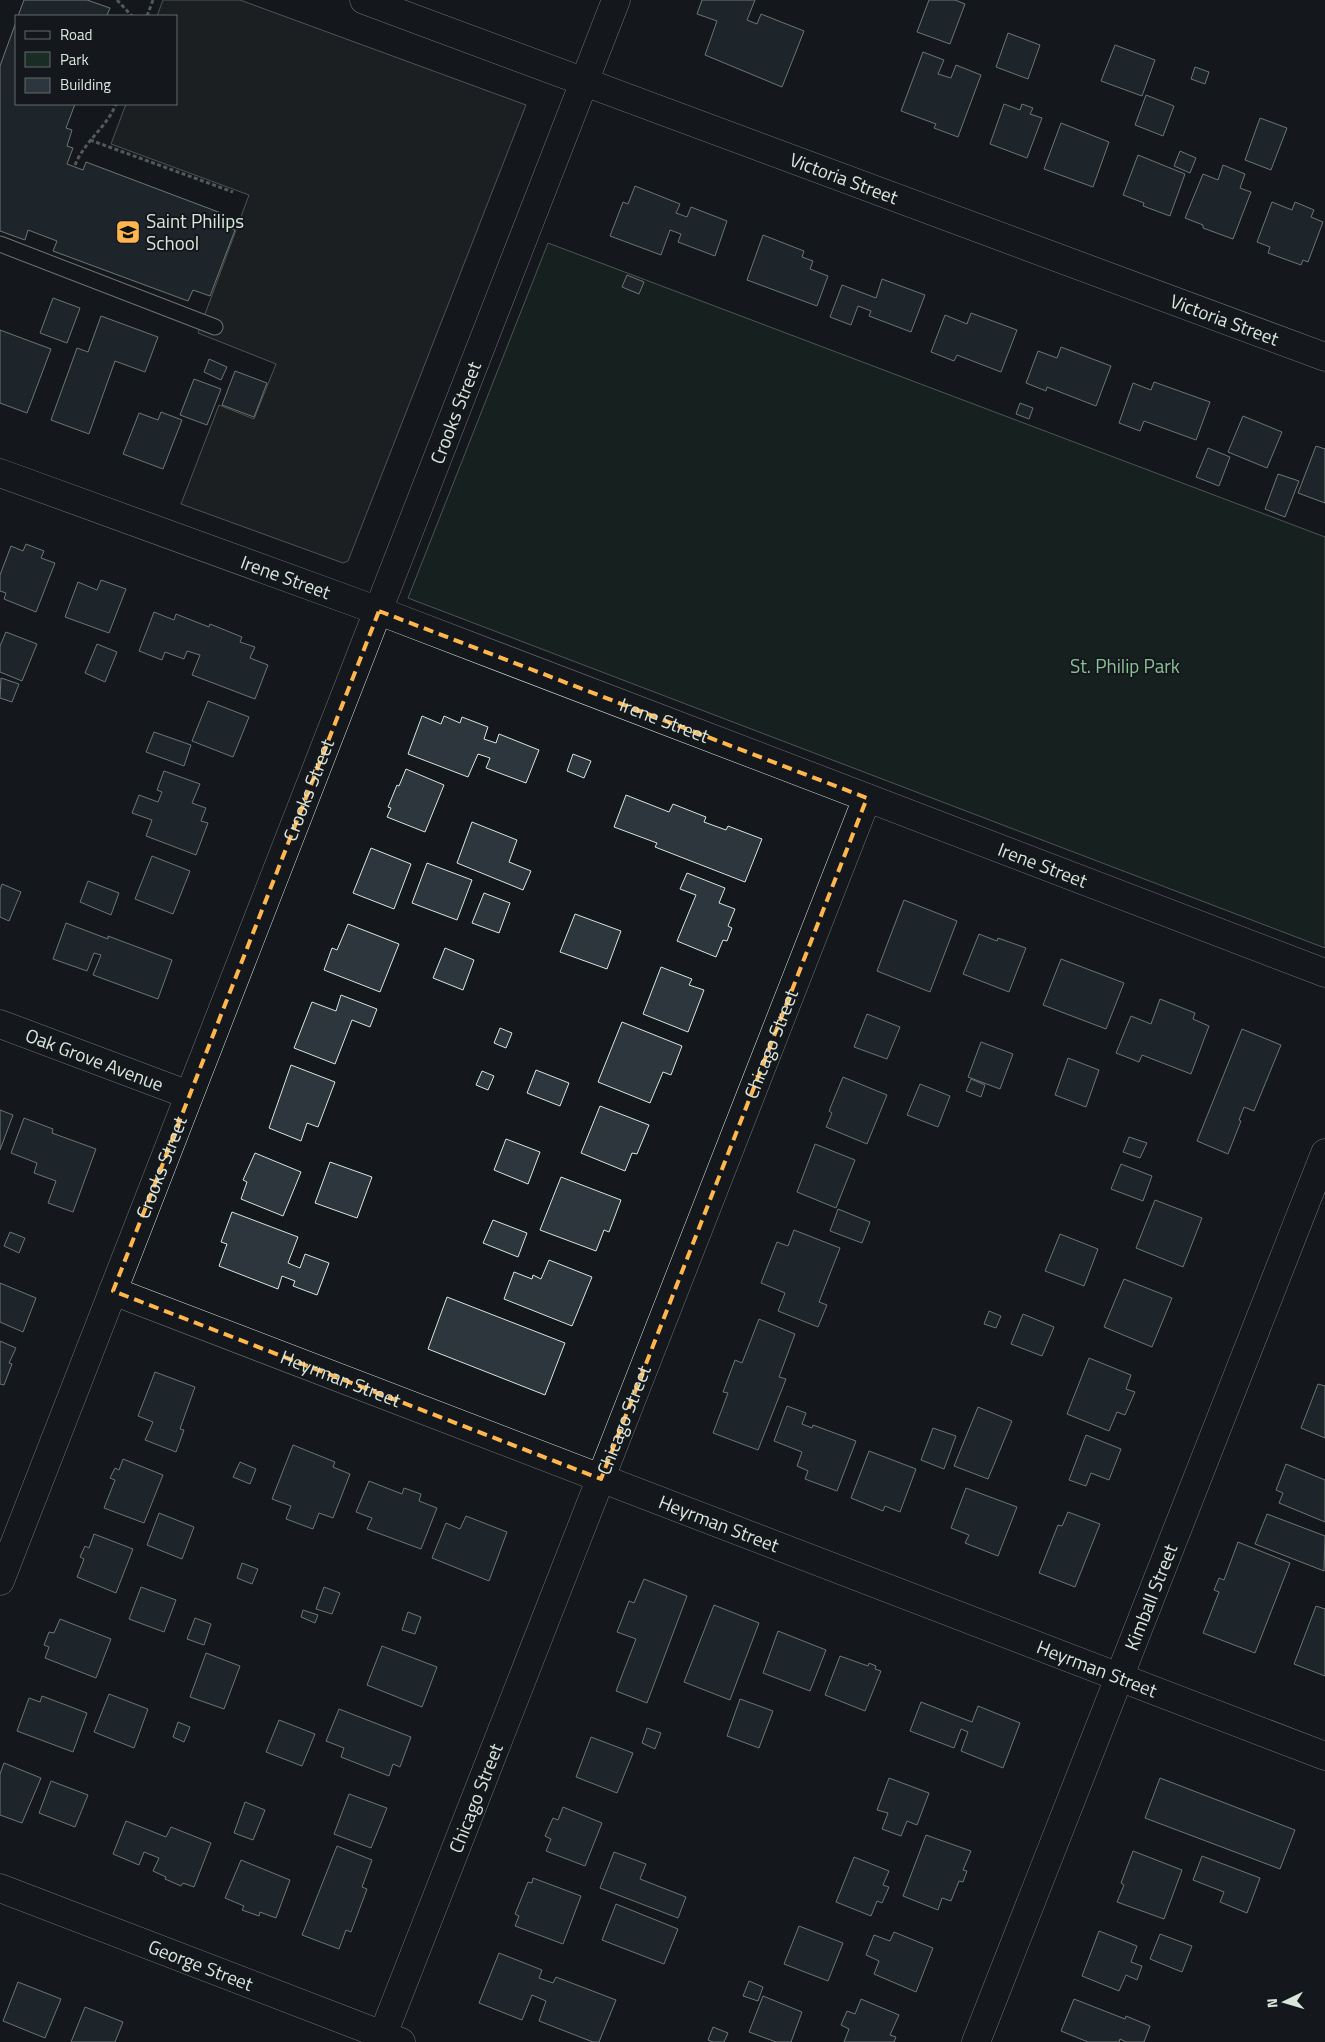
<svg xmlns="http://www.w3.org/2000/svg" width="1325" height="2042" viewBox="0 0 1325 2042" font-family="'Titillium Web',sans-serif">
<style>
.green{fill:#1a2d24;stroke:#939e99}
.parking{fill:#24282b;stroke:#939e99}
.building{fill:#2c363c;stroke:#d8e6dc}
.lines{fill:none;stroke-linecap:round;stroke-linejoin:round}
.service-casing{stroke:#d8e6dc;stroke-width:17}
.minor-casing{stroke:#d8e6dc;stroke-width:29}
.path{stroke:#9da8a2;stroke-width:3;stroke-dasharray:4 2.5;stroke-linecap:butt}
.service{stroke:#14181c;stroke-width:15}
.minor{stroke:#14181c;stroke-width:28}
.marked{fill:none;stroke:#ffb74d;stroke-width:4;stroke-dasharray:10 6;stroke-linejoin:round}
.labels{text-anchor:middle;stroke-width:4;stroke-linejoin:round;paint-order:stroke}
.street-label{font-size:19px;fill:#d8e6dc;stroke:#14181c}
.poi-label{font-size:19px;fill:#d8e6dc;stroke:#14181c;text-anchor:start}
.park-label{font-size:19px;fill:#8ac095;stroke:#14181c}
</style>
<rect width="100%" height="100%" fill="#14181c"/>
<!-- green -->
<path class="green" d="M548,243L1325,537V948L408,598Z"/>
<!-- parking -->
<path class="parking" d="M163,0H240L526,105L348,561L343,563L181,504L219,405L254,419L276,364L198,333L249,195L111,144L126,104H176V16H157Z"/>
<!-- building -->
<path class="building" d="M24,0H87L110,8L107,15L111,16H18Z
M702,0H755L747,20L757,24L761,14L804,31L782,87L705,55L717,21L697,14Z
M929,0H955L965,4L950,44L917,32Z
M16,22V104H75L66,128L72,130L67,146L73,148L67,164L83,170L86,162L221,213L217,223L235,230L210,296L193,290L188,301L53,251L57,241L28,230L25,240L0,231V66Z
M1008,33L1040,45L1028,79L996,67Z
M1115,45L1155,60L1142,96L1101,81Z
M923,52L944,60L938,74L951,78L956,65L981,75L958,137L934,128L936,124L901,111Z
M1195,67L1209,72L1205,84L1191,79Z
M1146,95L1174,106L1163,136L1135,125Z
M1004,104L1020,110L1022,104L1033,108L1030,114L1042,118L1027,158L990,144Z
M1260,118L1287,128L1271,170L1245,160Z
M1061,123L1109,142L1093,187L1044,169Z
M1180,151L1196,158L1190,173L1174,166Z
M1138,155L1185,174L1170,216L1143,206L1144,203L1123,195Z
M1223,165L1245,174L1240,188L1251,192L1233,239L1203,228V225L1185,218L1203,174L1218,180Z
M635,186L680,204L676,213L687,217L691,207L727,221L715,256L678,242L681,234L670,230L661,255L610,236L623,202L628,204Z
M1272,202L1292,210L1295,202L1314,210L1311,217L1323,222L1308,262L1303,260L1301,265L1268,253L1270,247L1257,242Z
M763,235L804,251L802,257L813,261L810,269L828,276L817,306L747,280Z
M627,275L644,282L639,294L622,287Z
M882,279L925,295L911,332L869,316L871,311L858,306L851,325L830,317L842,285L876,298Z
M53,298L80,308L67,343L40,333Z
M971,313L1017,330L1001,372L957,355L954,361L931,352L945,315L967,324Z
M101,316L158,337L145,372L115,361L89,434L51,420L77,348L88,352Z
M0,330L51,349L27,413L0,403Z
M1061,347L1111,366L1096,406L1047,387L1046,391L1026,383L1038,351L1057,358Z
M209,359L227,367L221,380L204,372Z
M235,371L267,383L254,417L222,405Z
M194,379L221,389L207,425L180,415Z
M1154,382L1210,402L1196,440L1144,421L1140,431L1119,423L1133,383L1151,390Z
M1020,403L1033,408L1029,419L1016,414Z
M161,412L182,420L163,469L123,454L139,413L158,420Z
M1243,416L1282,432L1267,468L1228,452Z
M1316,446L1325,449V503L1298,493Z
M1208,448L1230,457L1219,486L1196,477Z
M1278,474L1299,481L1285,517L1265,509Z
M26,544L44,551L41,558L55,563L36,612L4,599L6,593L0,591V575L11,546L23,551Z
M101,580L126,589L109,633L65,617L78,582L97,590Z
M154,612L174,620L176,614L209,627L210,624L242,637L240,642L255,647L250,658L268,665L255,699L192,675L200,655L187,651L184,659L165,652L162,660L139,651Z
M6,632L37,644L22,681L0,672V646Z
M97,644L117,652L105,682L85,673Z
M1,678L19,684L12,702L0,698Z
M208,701L249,717L233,757L192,741Z
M422,716L441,724L444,716L460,723L462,717L488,727L484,739L496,743L499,734L539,750L526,783L486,768L490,758L478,754L468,777L408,754Z
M154,732L191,745L184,766L146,752Z
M573,754L591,761L584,778L567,771Z
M406,769L444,785L425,832L387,817L391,808L388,807L397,785L399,786Z
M164,771L200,784L192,803L206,808L201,821L208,823L196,855L146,836L152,820L132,813L139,795L158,802L162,792L157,790Z
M626,795L669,812L673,804L706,817L704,822L726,830L728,826L762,839L745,882L655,847L657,843L614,827Z
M472,822L517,840L509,862L531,871L523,890L457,863Z
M371,848L411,864L394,909L353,893Z
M152,856L190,871L173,914L135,899Z
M427,863L472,880L457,920L412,903Z
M687,873L725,888L719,903L735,909L728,926L732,928L727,941L723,940L716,957L677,941L696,895L680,889Z
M88,881L119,893L111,915L80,902Z
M2,884L21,892L9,921L0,917V890Z
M484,893L510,903L499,933L472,923Z
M904,900L957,921L930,992L877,971Z
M575,914L621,931L607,969L560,952Z
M66,923L108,939V936L172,960L158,999L93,975L101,955L94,953L87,971L53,959Z
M348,924L399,944L380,992L324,970L332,948L337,950Z
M979,934L997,941L998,938L1026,948L1009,992L963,974Z
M445,948L474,960L463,990L433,978Z
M1061,959L1124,983L1106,1029L1043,1005Z
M661,967L692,979L689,985L704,990L688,1032L643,1014Z
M341,995L377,1009L370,1027L352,1020L335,1064L294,1048L312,1002L336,1011Z
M1160,999L1195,1013L1193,1019L1209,1026L1191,1074L1142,1055L1139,1062L1116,1053L1131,1016L1151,1024Z
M867,1014L900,1027L887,1059L854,1047Z
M622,1022L682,1046L671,1075L663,1072L650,1103L598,1082Z
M500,1028L512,1033L506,1048L494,1043Z
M1242,1029L1281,1045L1254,1111L1244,1107L1239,1120L1241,1121L1228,1154L1197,1141Z
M981,1042L1013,1054L1000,1089L968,1077Z
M1068,1058L1099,1070L1086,1107L1055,1095Z
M291,1065L335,1082L318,1127L307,1123L301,1141L269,1128Z
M536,1070L569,1083L560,1106L527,1093Z
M482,1071L494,1076L488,1090L476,1085Z
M843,1077L887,1095L867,1144L826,1127L832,1113L829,1111Z
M971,1079L985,1085L981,1097L966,1091Z
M920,1084L950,1096L938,1127L907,1115Z
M600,1106L649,1125L637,1154L632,1153L625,1171L581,1153Z
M0,1110L13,1115L0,1150Z
M24,1118L53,1129L52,1133L96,1149L73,1212L48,1203L56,1181L34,1173L37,1163L11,1153Z
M1129,1137L1147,1143L1140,1158L1123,1152Z
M506,1139L540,1152L528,1184L494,1170Z
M815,1144L855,1160L836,1208L797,1192Z
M255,1153L301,1172L283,1216L241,1199L247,1182L243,1180Z
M330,1162L372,1177L357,1218L315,1203Z
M1121,1164L1152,1176L1143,1201L1111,1189Z
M561,1177L621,1200L609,1232L604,1230L596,1251L540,1230Z
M1155,1200L1202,1218L1183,1267L1136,1248Z
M838,1209L870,1222L862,1243L830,1231Z
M232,1212L298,1237L288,1263L300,1268L305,1254L329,1263L317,1295L293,1286L295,1281L282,1276L278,1289L219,1266L227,1244L221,1242Z
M493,1220L527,1233L518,1257L483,1243Z
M794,1230L840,1248L819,1302L827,1305L818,1327L778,1311L785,1293L761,1283L777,1242L788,1246Z
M10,1232L25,1238L19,1253L4,1246Z
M1060,1234L1098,1249L1084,1286L1045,1271Z
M549,1260L592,1277L572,1326L504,1299L514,1272L532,1279L533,1275L541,1279Z
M1124,1279L1172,1298L1152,1347L1104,1327Z
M0,1283L36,1298L23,1332L0,1322Z
M447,1297L565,1343L545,1395L428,1349Z
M989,1311L1001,1316L996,1328L984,1324Z
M1023,1314L1054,1327L1042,1356L1011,1344Z
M759,1319L795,1334L779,1377L786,1379L758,1450L713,1433L728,1393L723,1392L735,1360L742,1363Z
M0,1341L16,1348L9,1363L12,1364L4,1385L0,1384Z
M1089,1358L1131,1375L1126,1389L1135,1392L1125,1415L1117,1412L1109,1431L1067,1414Z
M155,1372L195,1387L180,1429L184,1430L176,1452L145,1440L153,1422L138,1416Z
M1318,1384L1325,1386V1438L1301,1428Z
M787,1406L806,1413L802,1424L812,1428L813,1425L856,1441L837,1491L805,1479L808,1471L797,1466L802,1452L774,1441Z
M978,1407L1012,1421L988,1479L954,1466Z
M933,1428L956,1436L944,1469L921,1460Z
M1086,1435L1121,1449L1109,1480L1091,1473L1086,1486L1069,1480Z
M293,1445L335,1462L333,1467L350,1474L333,1518L319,1513L313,1529L286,1519L291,1506L272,1499Z
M869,1451L916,1469L900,1512L885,1506L883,1511L851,1498Z
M123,1459L163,1475L144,1523L104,1508L115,1480L110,1478L115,1468L119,1470Z
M240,1462L256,1469L250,1484L233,1477Z
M1286,1464L1325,1480V1522L1279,1503L1283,1493L1276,1490Z
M369,1481L402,1494L404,1488L421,1494L419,1501L437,1508L421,1549L367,1529L372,1518L356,1512Z
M966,1488L1017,1507L998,1556L965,1543L969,1535L951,1528Z
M1068,1512L1100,1524L1075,1587L1039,1573L1058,1525L1062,1526Z
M159,1513L194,1527L182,1559L147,1545Z
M1267,1514L1325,1536L1324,1571L1255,1544Z
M466,1516L507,1532L489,1581L432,1558L446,1523L460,1529Z
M94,1534L133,1549L116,1593L77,1577L84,1559L80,1557L85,1546L89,1548Z
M1238,1542L1290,1563L1255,1653L1203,1633L1219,1592L1214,1590L1219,1578L1224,1580Z
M242,1563L258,1569L252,1584L237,1578Z
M644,1579L687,1596L647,1703L616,1691L636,1639L617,1632L629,1601L634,1603Z
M141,1587L176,1600L164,1632L129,1619Z
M324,1587L340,1593L332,1614L316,1609Z
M714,1605L759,1623L730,1700L684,1682Z
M1316,1606L1325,1609V1676L1294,1664Z
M303,1610L318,1615L315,1623L301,1617Z
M408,1612L421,1617L415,1634L402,1630Z
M195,1618L211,1624L204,1645L187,1639Z
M60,1619L111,1639L96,1678L45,1658L49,1647L44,1645L49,1632L54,1633Z
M778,1631L826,1650L810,1691L763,1673Z
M382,1646L437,1667L422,1707L367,1685Z
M206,1653L240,1666L224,1709L190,1697Z
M840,1656L868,1666L869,1663L876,1666L875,1669L881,1671L865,1711L825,1695Z
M109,1694L148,1709L134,1748L94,1732Z
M42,1696L87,1713L73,1752L17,1731L29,1698L40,1702Z
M740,1699L773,1711L759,1748L727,1736Z
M921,1702L972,1722L978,1706L1020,1723L1003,1768L961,1751L968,1732L961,1729L954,1748L910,1731Z
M339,1709L411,1737L400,1767L393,1764L389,1776L341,1757L344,1748L326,1741Z
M279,1720L315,1734L302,1766L266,1752Z
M178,1722L190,1727L184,1742L173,1737Z
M647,1728L661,1733L655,1749L642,1743Z
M591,1737L633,1753L617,1793L576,1777Z
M4,1763L41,1778L22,1823L0,1815V1774Z
M889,1778L929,1793L917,1825L907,1821L901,1836L882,1829L888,1813L877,1810Z
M1160,1778L1295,1830L1280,1869L1145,1818Z
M51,1781L88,1795L75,1827L39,1813Z
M349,1794L387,1808L371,1848L334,1834Z
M245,1802L265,1810L253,1840L234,1833Z
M563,1807L602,1823L585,1866L546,1851L551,1839L545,1836L553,1818L558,1820Z
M126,1821L166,1837L171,1827L211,1843L194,1887L183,1883L181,1886L165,1879L166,1877L153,1871L159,1858L144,1852L139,1865L113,1854Z
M926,1835L971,1851L963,1870L967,1871L963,1882L959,1881L951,1901L942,1898L938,1910L903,1896Z
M337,1846L372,1860L362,1887L367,1889L351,1932L346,1930L339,1949L302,1935Z
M1133,1851L1182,1870L1164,1919L1117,1902L1124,1885L1121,1883Z
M614,1852L646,1864L640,1879L686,1897L678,1918L600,1888Z
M1202,1856L1260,1878L1247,1913L1220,1902L1224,1892L1193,1880Z
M854,1857L889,1871L883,1885L889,1887L882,1903L877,1901L871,1916L836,1902Z
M241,1860L290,1880L276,1918L260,1912L259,1916L242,1910L244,1906L225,1898Z
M533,1878L581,1896L563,1944L515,1926L519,1916L515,1914L528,1882L532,1883Z
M616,1904L678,1929L664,1964L602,1940Z
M799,1926L843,1943L828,1981L784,1964Z
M1099,1931L1137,1946L1131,1962L1142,1966L1137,1980L1126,1975L1119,1991L1082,1976Z
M894,1932L933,1948L916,1992L874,1974L879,1961L866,1955L874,1935L890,1941Z
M1160,1934L1192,1946L1182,1972L1150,1959Z
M499,1953L542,1970L539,1978L553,1983L556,1977L616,2000L599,2042H593L539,2021L546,2001L532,1995L522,2020L479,2003Z
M749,1981L763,1987L758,2001L743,1996Z
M18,1982L61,1999L45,2038L3,2021Z
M763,1996L802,2012L791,2042H776L749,2032Z
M861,1999L899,2015L890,2035L896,2037L894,2042H844L849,2029L841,2025L847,2011L855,2014Z
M1074,1999L1125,2019L1126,2016L1150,2026L1144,2042H1126L1120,2039L1119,2042H1088L1061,2031Z
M85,2007L123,2022L115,2042H71Z
M713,2027L728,2033L724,2042H713L708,2040Z"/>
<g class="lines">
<defs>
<path id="service" d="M0,244L215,327"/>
<g id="minor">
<path id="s1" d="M364,0L1325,357"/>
<path id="s2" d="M0,473L379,611L1325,973"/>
<path id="s3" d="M0,1024L189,1095"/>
<path id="s4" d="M113,1291L1325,1756"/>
<path id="s5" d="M0,1581L616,0"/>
<path id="s6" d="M0,1888L401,2042"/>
<path id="s7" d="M380,2042L867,798"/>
<path id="s8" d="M976,2042L1325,1153"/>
</g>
</defs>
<!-- service casing -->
<use href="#service" class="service-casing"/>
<!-- minor casing -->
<use href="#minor" class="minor-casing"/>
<!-- path -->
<path class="path" d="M117,0L132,16
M147,16L153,0
M90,140L233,192
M75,165C84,142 107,127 116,104"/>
<!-- service -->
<use href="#service" class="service"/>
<!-- minor -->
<use href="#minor" class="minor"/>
</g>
<!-- marked area -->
<path d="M0 0H1325V2042H0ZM379,611L867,798L601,1479L113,1291Z" fill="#14181c" fill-opacity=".55" fill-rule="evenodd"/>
<path class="marked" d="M379,611L867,798L601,1479L113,1291Z"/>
<!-- icons -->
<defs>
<symbol id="school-square" viewBox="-11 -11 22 22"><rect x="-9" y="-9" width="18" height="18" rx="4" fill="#ffb74d" stroke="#14181c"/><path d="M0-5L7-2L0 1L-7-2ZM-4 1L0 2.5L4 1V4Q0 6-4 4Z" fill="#111"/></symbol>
</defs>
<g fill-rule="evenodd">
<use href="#school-square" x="114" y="218" width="28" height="28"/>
</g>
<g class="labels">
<!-- street labels -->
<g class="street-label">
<text dy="7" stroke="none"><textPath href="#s1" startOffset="512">Victoria Street</textPath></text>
<text dy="7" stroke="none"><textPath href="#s1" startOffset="918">Victoria Street</textPath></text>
<text dy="7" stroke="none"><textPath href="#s5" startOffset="1254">Crooks Street</textPath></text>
<text dy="7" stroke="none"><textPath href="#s2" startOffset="304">Irene Street</textPath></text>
<text dy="7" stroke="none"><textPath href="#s2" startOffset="709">Irene Street</textPath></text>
<text dy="7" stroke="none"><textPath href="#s5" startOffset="849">Crooks Street</textPath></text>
<text dy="7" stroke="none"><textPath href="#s2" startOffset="1114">Irene Street</textPath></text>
<text dy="7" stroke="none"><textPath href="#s7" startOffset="1072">Chicago Street</textPath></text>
<text dy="7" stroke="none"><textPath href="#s3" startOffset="101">Oak Grove Avenue</textPath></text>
<text dy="7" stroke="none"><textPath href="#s5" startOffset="444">Crooks Street</textPath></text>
<text dy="7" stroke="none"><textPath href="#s4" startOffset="244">Heyrman Street</textPath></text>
<text dy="7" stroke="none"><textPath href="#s7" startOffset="668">Chicago Street</textPath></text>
<text dy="7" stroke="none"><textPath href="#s4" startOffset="649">Heyrman Street</textPath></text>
<text dy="7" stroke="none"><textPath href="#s8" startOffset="478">Kimball Street</textPath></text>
<text dy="7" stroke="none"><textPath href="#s4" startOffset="1054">Heyrman Street</textPath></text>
<text dy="7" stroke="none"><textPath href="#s7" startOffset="262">Chicago Street</textPath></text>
<text dy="7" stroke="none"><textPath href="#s6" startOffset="215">George Street</textPath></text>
</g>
<!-- poi labels -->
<g class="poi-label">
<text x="146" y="228">Saint Philips<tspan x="146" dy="22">School</tspan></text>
</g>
<!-- park labels -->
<g class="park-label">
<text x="1125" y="673">St. Philip Park</text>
</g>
</g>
<!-- legend -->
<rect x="15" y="15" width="162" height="90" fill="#14181c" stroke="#626a69"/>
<rect x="25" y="31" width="25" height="8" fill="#14181c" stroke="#626a69"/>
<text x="60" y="40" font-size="15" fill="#d8e6dc">Road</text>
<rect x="25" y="52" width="25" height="15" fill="#1a2d24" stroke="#626a69"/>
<text x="60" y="65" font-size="15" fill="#d8e6dc">Park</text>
<rect x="25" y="78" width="25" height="15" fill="#2c363c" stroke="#626a69"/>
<text x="60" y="90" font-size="15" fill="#d8e6dc">Building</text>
<!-- north arrow -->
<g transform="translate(1285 2002) rotate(265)" stroke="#14181c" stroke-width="4" paint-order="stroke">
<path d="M0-4L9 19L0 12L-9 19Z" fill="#d8e6dc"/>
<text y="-8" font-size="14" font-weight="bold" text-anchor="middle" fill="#d8e6dc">N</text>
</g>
</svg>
